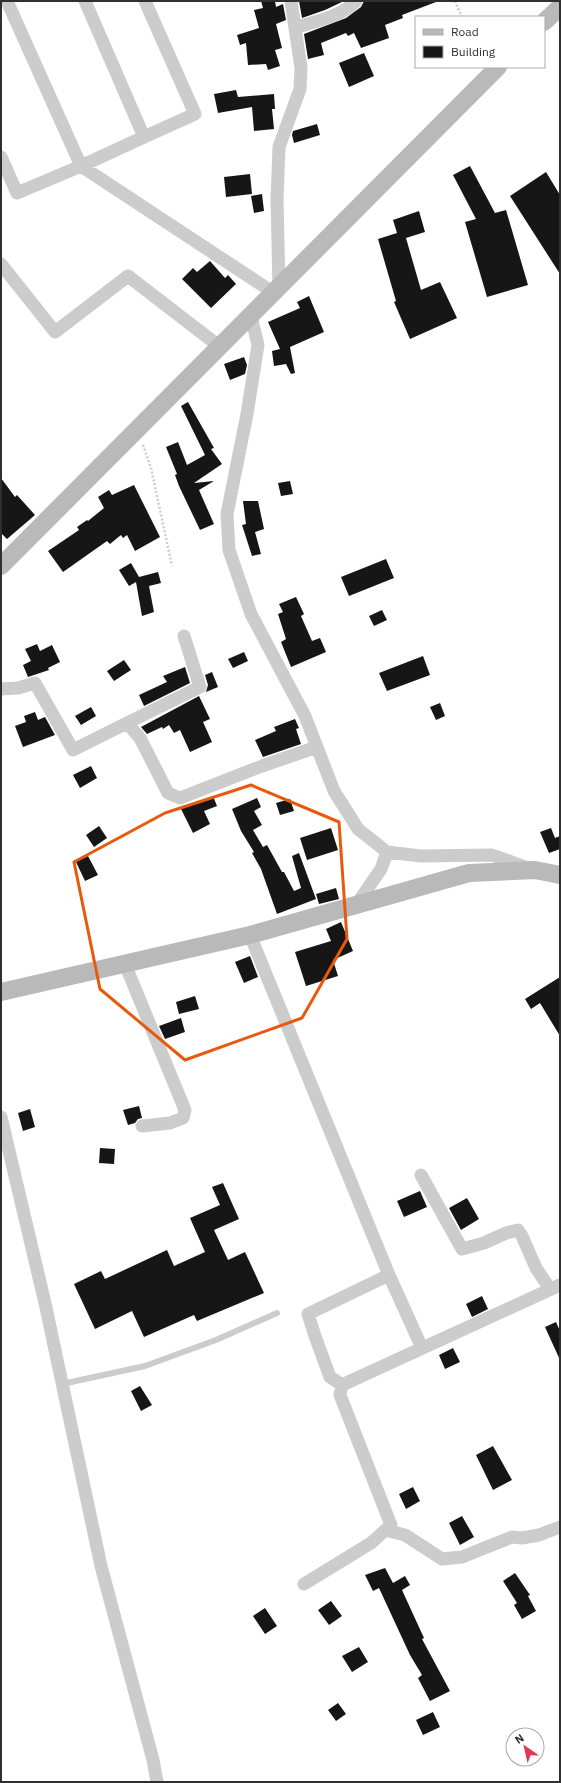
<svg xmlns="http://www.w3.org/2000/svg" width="561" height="1783" viewBox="0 0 561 1783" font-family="'IBM Plex Sans',sans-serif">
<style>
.building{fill:#161616}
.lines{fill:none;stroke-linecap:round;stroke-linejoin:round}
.path{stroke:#ccc;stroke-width:2.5;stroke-dasharray:2 2;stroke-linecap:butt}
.lane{stroke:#ccc;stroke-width:6}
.street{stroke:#ccc;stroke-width:13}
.secondary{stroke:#b9b9b9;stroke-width:18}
.marked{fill:none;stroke:#e8590c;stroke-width:3;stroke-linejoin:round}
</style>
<rect width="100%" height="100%" fill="#fff"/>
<!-- building -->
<path class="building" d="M261,1H275L276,7L283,4L286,20L276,24L282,48L275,50L280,66L268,70L266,64L248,65L246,43L240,45L237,35L259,28L254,10L263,8Z
M299,1H344L325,10L302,18Z
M364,1L436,2L402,15L403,18L385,25L389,38L361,48L354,33L348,36L346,33L321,43L324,55L308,59L304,34L346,18L361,7Z
M364,53L374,76L349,87L339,63Z
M236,90L238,97L274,94L275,109H272L274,129L254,131L252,107L218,113L214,94Z
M317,124L320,135L294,143L292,135L293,131Z
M470,166L495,213L506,210L528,285L487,297L465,222L476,219L453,175Z
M546,172L560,195V274L510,196Z
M250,174L252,194L226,197L224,177Z
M262,194L264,211L254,213L251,196Z
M419,211L425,232L406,238L421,290L440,282L457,318L410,339L394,302L396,301L378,239L397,233L393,220Z
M210,261L225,278L228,275L236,284L211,308L182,279L193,268L197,272Z
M309,296L324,332L290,347L295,373L291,374L286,364L274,366L272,351L280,349L268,322L300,308L297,302Z
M244,357L247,365L245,374L230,380L224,364Z
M188,402L214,448L211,449L222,464L194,483L214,481L199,490L214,524L200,530L179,486L175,475L177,474L166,447L178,442L187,465L205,455L181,406Z
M1,478L15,497L17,495L35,515L7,539L1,533Z
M290,481L293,494L281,496L278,483Z
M134,485L160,537L135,551L127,535L123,538L121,535L110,544L107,541L63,572L48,551L79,530L77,527L87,520L88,521L104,508L98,497L109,490L112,495Z
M243,501H258L264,529L255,532L261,554L252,556L242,525L246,524Z
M386,559L394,578L349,596L341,577Z
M131,563L139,577L158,572L161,583L149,586L154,612L142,616L136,582L129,586L119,570Z
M296,597L304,614L301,616L312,641L320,638L326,652L291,667L281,642L286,639L278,614L283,612L279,604Z
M382,610L387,620L374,626L369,616Z
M37,644L40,651L52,645L60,662L48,668L49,670L28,677L23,665L31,661L25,649Z
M244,652L248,661L233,668L228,659Z
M423,656L430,675L387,691L379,673Z
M124,660L131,670L114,681L107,671Z
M185,667L190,683L144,706L139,695L167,682L163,676Z
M212,672L218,687L206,692L208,685L205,675Z
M199,696L210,719L203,722L212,742L190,752L180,730L174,733L169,725L163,729L162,727L147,734L141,727Z
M440,703L445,716L436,720L430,707Z
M91,707L96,716L81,725L75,716Z
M35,712L38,720L45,717L55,735L23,747L15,726L26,722L24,716Z
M295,719L299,728L296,729L301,744L263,757L255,740L276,731L274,727Z
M91,766L97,778L80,788L73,775Z
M213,796L217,806L204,811L210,824L193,833L181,809Z
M257,798L261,807L254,811L262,825L253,830L263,847L267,845L282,872H284L294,891L301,888L292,856L299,853L316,899L277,914L261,869L252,853L254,852L241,831L232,809Z
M290,799L294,811L280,815L276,803Z
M99,826L107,838L94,847L86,835Z
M331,828L338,850L307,860L300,838Z
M551,828L555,838L560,836V849L549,853L540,832Z
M88,856L98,875L85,881L76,862Z
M336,888L339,899L319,904L316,894Z
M341,922L353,951L333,960L338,976L306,986L295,952L331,941L326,929Z
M250,956L258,977L244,983L235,962Z
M560,977V1036L540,1003L531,1009L525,999Z
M195,996L199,1009L179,1014L176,1002Z
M181,1018L185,1032L165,1039L159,1026Z
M139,1106L142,1118L138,1119L135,1123L128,1125L123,1110Z
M30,1109L35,1127L23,1131L18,1113Z
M100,1148L115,1149L114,1164L99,1163Z
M223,1183L239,1219L214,1230L228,1260L245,1252L264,1293L197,1321L194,1315L144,1337L132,1311L95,1329L74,1284L101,1271L105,1279L167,1250L174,1266L205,1252L190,1218L220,1205L212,1187Z
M420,1191L427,1207L404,1217L397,1201Z
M467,1198L479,1219L461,1230L449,1208Z
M482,1296L488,1309L472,1317L466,1304Z
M556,1322L560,1331V1360L545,1327Z
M453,1348L460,1362L445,1369L439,1355Z
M140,1386L152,1405L141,1411L131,1391Z
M493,1446L512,1480L493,1490L476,1455Z
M413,1487L420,1501L406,1509L399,1494Z
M462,1516L474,1537L460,1545L449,1523Z
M385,1568L393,1583L405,1576L410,1585L402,1590L424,1638L422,1639L450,1691L430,1701L418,1678L422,1675L410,1655L379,1588L373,1591L365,1575Z
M515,1573L530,1595L528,1596L536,1611L522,1619L514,1605L517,1603L503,1581Z
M331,1601L342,1616L329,1625L318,1610Z
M265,1608L277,1626L265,1634L253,1616Z
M359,1647L368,1662L352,1672L342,1656Z
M338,1703L346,1714L336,1721L328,1710Z
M433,1712L440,1727L423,1735L416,1720Z"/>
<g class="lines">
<!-- path -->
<path class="path" d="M455,1L462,17
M143,445L151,468L172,566"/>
<!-- lane -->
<path class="lane" d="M62,1384L145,1366L216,1340L277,1313"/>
<!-- street -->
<path class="street" d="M7,1L81,166L144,137L85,1
M295,28C315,21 341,17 356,1
M144,137L195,114L145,1
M1,157L17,193L81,166L274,293
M1,264L55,332L128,276L211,340L221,346
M279,288L277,199L279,147L300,89L301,68L291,1
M251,316L258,345L247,414L227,514L229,550L251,614L305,716L334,791L358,829L387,852L421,856L492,855L528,868
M1,689L18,688L35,683L73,750L127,723L140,738L168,793L180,798L262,766L317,747
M127,723L200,687L184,636
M357,904L381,869L387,852
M250,935L389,1275L308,1314L315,1336L330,1377L342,1385L560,1285
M125,964L185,1110L183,1118L170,1123L142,1126
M1,1117L45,1303L101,1566L153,1760L157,1782
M421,1175L462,1249L484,1243L506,1233L518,1230L522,1236L536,1268L550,1289
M389,1275L422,1348
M385,1530L405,1535L442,1559L462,1557L512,1537L522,1538L539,1535L560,1527
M304,1584L371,1543L391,1525L340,1395L342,1385"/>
<!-- secondary -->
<path class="secondary" d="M544,22L560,7
M1,566L498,67
M1,992L250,935L469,873L535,870L560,875"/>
</g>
<!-- marked area -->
<path class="marked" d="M251,785L339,822L347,939L302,1018L185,1060L100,989L74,862L165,813Z"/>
<!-- border -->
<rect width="561" height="1783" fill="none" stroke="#2f2f2f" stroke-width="4"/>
<!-- legend -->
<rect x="415" y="16" width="130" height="52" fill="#ffffff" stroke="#acacac"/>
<rect x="423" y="29" width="20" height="6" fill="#b9b9b9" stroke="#acacac"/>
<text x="451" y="36" font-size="12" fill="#2f2f2f">Road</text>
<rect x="423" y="46" width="20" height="12" fill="#161616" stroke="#acacac"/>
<text x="451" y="56" font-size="12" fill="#2f2f2f">Building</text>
<!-- north arrow -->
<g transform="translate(525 1747) rotate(326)"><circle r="19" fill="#ffffff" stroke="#acacac"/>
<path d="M0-3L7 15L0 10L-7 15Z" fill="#df3954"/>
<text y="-6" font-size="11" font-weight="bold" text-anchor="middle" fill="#2f2f2f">N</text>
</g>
</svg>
